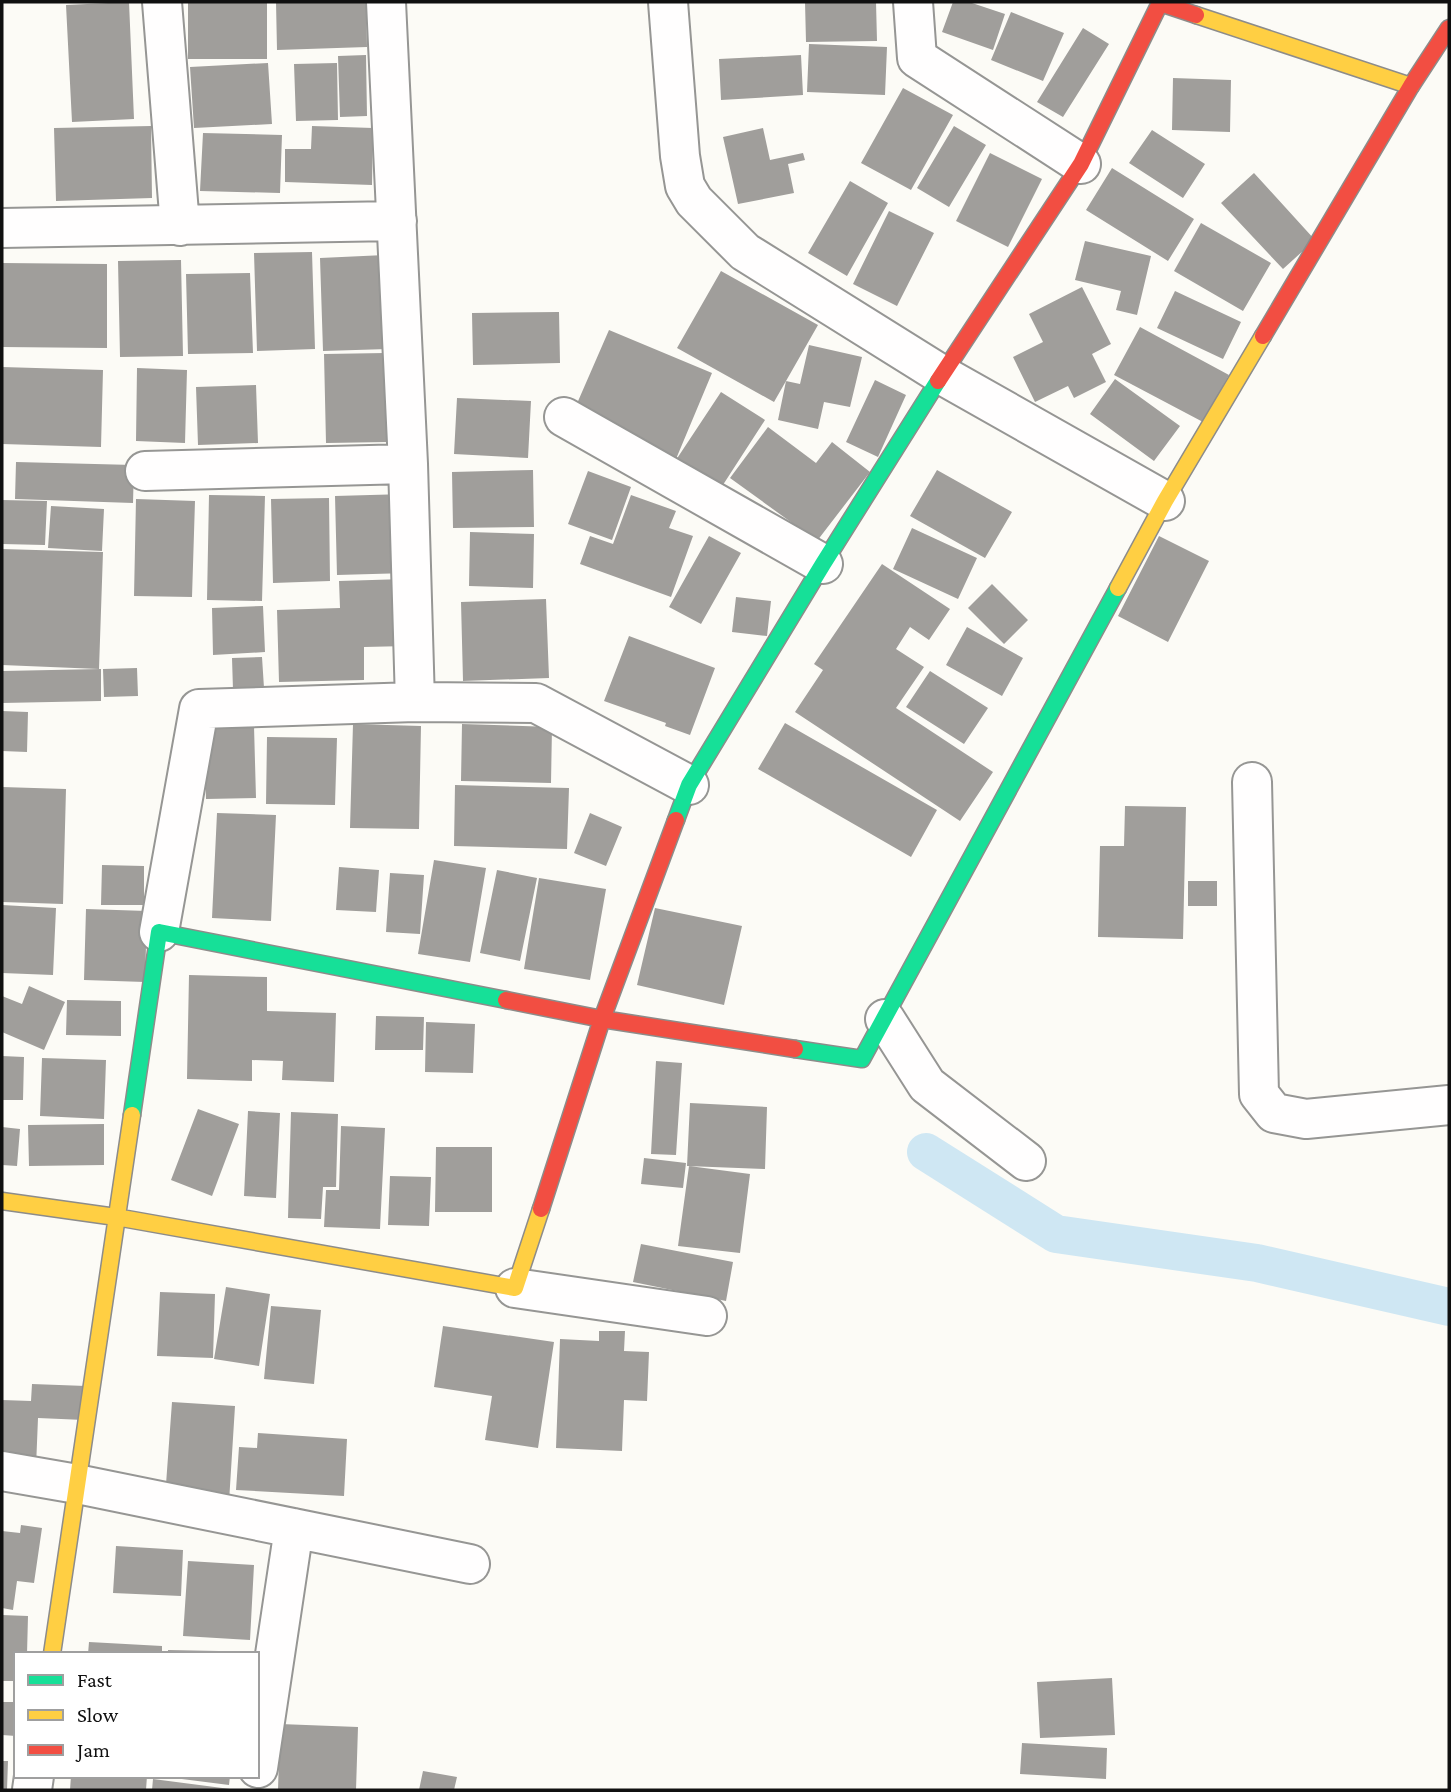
<svg xmlns="http://www.w3.org/2000/svg" width="1451" height="1792" viewBox="0 0 1451 1792" font-family="'Crimson Pro',serif">
<style>
.lines{fill:none;stroke-linecap:round;stroke-linejoin:round}
.canal{stroke:#cfe7f3;stroke-width:38}
.building{fill:#a09e9b}
.street-casing{stroke:#969694;stroke-width:42}
.fast-casing{stroke:#8d8c8a;stroke-width:19}
.slow-casing{stroke:#8d8c8a;stroke-width:19}
.jam-casing{stroke:#8d8c8a;stroke-width:19}
.street{stroke:#fffefe;stroke-width:38}
.fast{stroke:#16e098;stroke-width:16}
.slow{stroke:#ffcf43;stroke-width:16}
.jam{stroke:#f24e42;stroke-width:16}
</style>
<rect width="100%" height="100%" fill="#fcfbf6"/>
<g class="lines">
<!-- canal -->
<path class="canal" d="M926,1152L1056,1234L1257,1263L1449,1307"/>
</g>
<!-- building -->
<path class="building" d="M129,2L134,119L72,122L66,5Z
M188,2H267V59H188Z
M276,2H366L367,47L277,50Z
M805,2H876L877,41L806,42Z
M953,2H969L1005,14L993,50L942,32Z
M1011,12L1064,33L1043,81L991,60Z
M1083,28L1109,44L1063,117L1037,102Z
M809,44L887,47L885,95L807,92Z
M366,55L367,116L340,117L338,56Z
M801,55L803,95L721,100L719,59Z
M268,63L272,124L194,128L190,67Z
M337,63L338,120L296,121L294,64Z
M1173,78L1231,80L1230,132L1172,130Z
M903,88L953,115L911,190L861,163Z
M151,126L152,198L56,201L54,128Z
M312,126L373,128L372,185L285,182V149H311Z
M954,126L986,145L949,207L917,188Z
M763,128L770,160L803,153L805,160L788,164L794,193L738,204L723,137Z
M1152,130L1205,164L1183,198L1129,163Z
M203,133L282,135L280,193L200,191Z
M990,153L1042,179L1008,247L956,221Z
M1112,168L1194,219L1168,261L1086,210Z
M1254,173L1315,240L1283,269L1221,203Z
M850,181L888,203L847,276L808,253Z
M889,211L934,233L897,306L853,284Z
M1201,223L1271,263L1243,311L1174,271Z
M1085,241L1151,256L1137,315L1116,310L1121,291L1075,280Z
M312,252L315,349L257,351L254,253Z
M385,255L388,349L323,351L320,258Z
M181,260L183,356L120,357L118,261Z
M2,263L107,264V348L2,347Z
M721,271L818,325L774,402L677,348Z
M250,273L253,353L188,354L186,274Z
M1082,287L1111,344L1092,354L1106,382L1074,398L1068,386L1035,402L1013,357L1043,342L1029,314Z
M1175,291L1241,322L1223,359L1157,328Z
M559,312L560,363L473,365L472,313Z
M1140,327L1229,375L1203,422L1114,375Z
M609,330L712,373L676,459L572,415Z
M809,345L862,357L850,407L824,402L818,429L778,420L786,381L800,384Z
M385,353L387,442L326,443L324,354Z
M2,367L103,370L101,447L2,444Z
M137,368L187,370L185,443L136,441Z
M1115,379L1180,426L1154,461L1090,414Z
M875,380L906,395L878,457L846,442Z
M256,385L258,443L198,445L196,387Z
M721,392L765,420L719,491L674,463Z
M457,398L531,401L528,458L454,454Z
M768,427L816,463L832,442L870,472L817,541L730,478Z
M16,462L134,465L133,503L15,499Z
M533,470L534,527L453,528L452,472Z
M937,470L1012,512L985,558L910,516Z
M588,471L631,487L612,540L568,524Z
M406,494L408,573L337,575L335,496Z
M209,495L265,496L262,601L207,600Z
M631,495L676,511L669,528L693,536L671,597L580,564L590,536L613,544Z
M329,498L330,581L273,583L271,499Z
M136,499L195,501L192,597L134,596Z
M2,500L47,501L45,545L2,544Z
M51,506L104,509L102,551L48,548Z
M912,528L977,558L958,599L893,569Z
M470,532L534,534L533,588L469,586Z
M709,536L741,553L701,624L669,607Z
M1159,536L1209,561L1168,642L1118,616Z
M2,549L103,552L99,669L2,665Z
M882,564L950,609L929,640L910,627L896,649L924,667L896,708L993,772L960,821L795,712L823,670L814,664Z
M405,579L407,646L364,647V680L279,682L277,610L340,608L339,581Z
M992,584L1028,620L1004,644L968,608Z
M736,597L771,601L767,636L732,632Z
M546,599L549,678L463,681L461,602Z
M263,606L265,652L213,655L212,608Z
M967,627L1023,658L1002,696L946,665Z
M629,636L715,668L690,735L665,726L666,723L604,701Z
M262,657L264,688L233,690L232,658Z
M137,668L138,696L104,697L103,669Z
M101,669V701L2,703V671Z
M930,671L988,708L964,744L906,707Z
M2,711L28,712L27,752L2,751Z
M785,723L937,810L911,857L758,769Z
M353,724L421,726L419,829L350,828Z
M462,724L552,727L551,783L461,781Z
M254,726L256,798L206,799L204,727Z
M267,737L337,738L335,805L266,804Z
M455,785L569,788L567,849L454,846Z
M2,787L66,789L63,904L2,902Z
M1125,806L1186,807L1183,939L1098,937L1100,846H1124Z
M217,813L276,815L271,921L212,918Z
M590,813L622,827L606,866L574,853Z
M434,860L486,868L470,962L418,954Z
M102,865L144,866V905H101Z
M339,867L379,870L376,912L336,910Z
M497,870L537,878L520,961L480,953Z
M390,873L424,875L420,934L386,932Z
M539,878L606,889L590,980L524,969Z
M1188,881H1217V906H1188Z
M2,905L56,908L53,975L2,973Z
M655,908L742,926L724,1005L637,985Z
M86,909L147,911L145,982L84,980Z
M189,975L267,977V1011L336,1013L334,1082L282,1080L283,1061L252,1060V1081L187,1079Z
M29,986L65,1002L44,1050L2,1032V996L22,1004Z
M67,1000L121,1001V1036L66,1035Z
M376,1016L424,1017L423,1050H375Z
M426,1022L475,1024L473,1073L425,1072Z
M2,1056L24,1057L23,1100H2Z
M42,1058L106,1060L104,1119L40,1116Z
M656,1061L682,1063L676,1155L651,1154Z
M690,1103L767,1107L765,1169L687,1166Z
M198,1109L239,1124L212,1196L171,1180Z
M248,1111L280,1113L276,1198L244,1196Z
M291,1112L338,1114L336,1187H323L321,1219L288,1218Z
M104,1124V1165L29,1166L28,1125Z
M341,1126L385,1128L380,1229L324,1227L326,1190H339Z
M2,1127L20,1129L17,1166L2,1165Z
M436,1147H492V1212H435Z
M644,1158L686,1163L683,1188L641,1184Z
M689,1166L750,1174L740,1253L678,1246Z
M390,1176L431,1177L429,1226L388,1225Z
M641,1244L733,1262L726,1301L633,1282Z
M226,1287L270,1294L259,1366L214,1359Z
M160,1292L215,1294L213,1358L157,1356Z
M271,1306L321,1310L314,1384L264,1379Z
M443,1326L554,1342L538,1448L485,1440L492,1396L434,1387Z
M599,1331H625L624,1351L649,1352L647,1401L624,1400L622,1451L556,1448L560,1339L599,1341Z
M32,1384L86,1386L84,1420L38,1418L36,1467L2,1466V1400L31,1401Z
M172,1402L235,1406L229,1502L165,1498Z
M258,1433L347,1439L344,1496L236,1490L239,1447L257,1448Z
M21,1525L42,1528L34,1583L17,1581L13,1610L2,1608V1531L20,1533Z
M116,1546L183,1550L181,1596L113,1593Z
M188,1561L254,1565L250,1640L183,1636Z
M2,1615L28,1616L27,1654H16V1681H2Z
M89,1642L162,1646V1654H88Z
M168,1650L219,1651V1654H168Z
M1112,1678L1115,1735L1040,1738L1037,1682Z
M2,1702H16V1736L2,1735Z
M280,1724L358,1727L356,1790H278Z
M1022,1743L1107,1748L1106,1779L1020,1774Z
M2,1761H8L7,1790H2Z
M423,1771L457,1777L454,1790H419Z
M71,1776H147L146,1790H70Z
M174,1776H230L229,1785L174,1778Z
M153,1779L230,1789L229,1790H152Z"/>
<g class="lines">
<defs>
<path id="street" d="M162,2L180,226
M386,2L408,464L415,702L536,703L689,785
M668,2L680,156L685,186L694,201L745,252L942,375L1165,501
M913,2L917,58L1081,164
M2,228L397,221
M564,417L823,564
M145,471L408,464
M1252,782L1259,1094L1274,1113L1306,1119L1449,1105
M159,932L199,709L415,702
M885,1019L927,1085L1026,1161
M515,1288L707,1316
M2,1471L77,1484L470,1564
M258,1768L294,1528
M32,1790L34,1776"/>
<path id="fast" d="M676,820L689,785L823,564L938,381
M795,1049L862,1059L1118,588
M132,1115L159,932L506,1000"/>
<path id="slow" d="M1196,15L1411,86
M1118,588L1165,501L1263,336
M2,1201L116,1217L515,1288L541,1209
M52,1654L132,1115"/>
<path id="jam" d="M1263,336L1411,86L1449,28
M938,381L1081,164L1160,3L1196,15
M506,1000L602,1019L795,1049
M541,1209L602,1019L676,820"/>
</defs>
<!-- street casing -->
<use href="#street" class="street-casing"/>
<!-- fast casing -->
<use href="#fast" class="fast-casing"/>
<!-- slow casing -->
<use href="#slow" class="slow-casing"/>
<!-- jam casing -->
<use href="#jam" class="jam-casing"/>
<!-- street -->
<use href="#street" class="street"/>
<!-- fast -->
<use href="#fast" class="fast"/>
<!-- slow -->
<use href="#slow" class="slow"/>
<!-- jam -->
<use href="#jam" class="jam"/>
</g>
<!-- border -->
<rect width="1451" height="1792" fill="none" stroke="#101010" stroke-width="7"/>
<!-- legend -->
<rect x="14" y="1652" width="245" height="126" fill="#ffffff" stroke="#9f9f9f" stroke-width="2"/>
<rect x="28" y="1675" width="35" height="10" fill="#16e098" stroke="#9f9f9f" stroke-width="2"/>
<text x="77" y="1687" font-size="21" fill="#101010">Fast</text>
<rect x="28" y="1710" width="35" height="10" fill="#ffcf43" stroke="#9f9f9f" stroke-width="2"/>
<text x="77" y="1722" font-size="21" fill="#101010">Slow</text>
<rect x="28" y="1745" width="35" height="10" fill="#f24e42" stroke="#9f9f9f" stroke-width="2"/>
<text x="77" y="1757" font-size="21" fill="#101010">Jam</text>
</svg>
